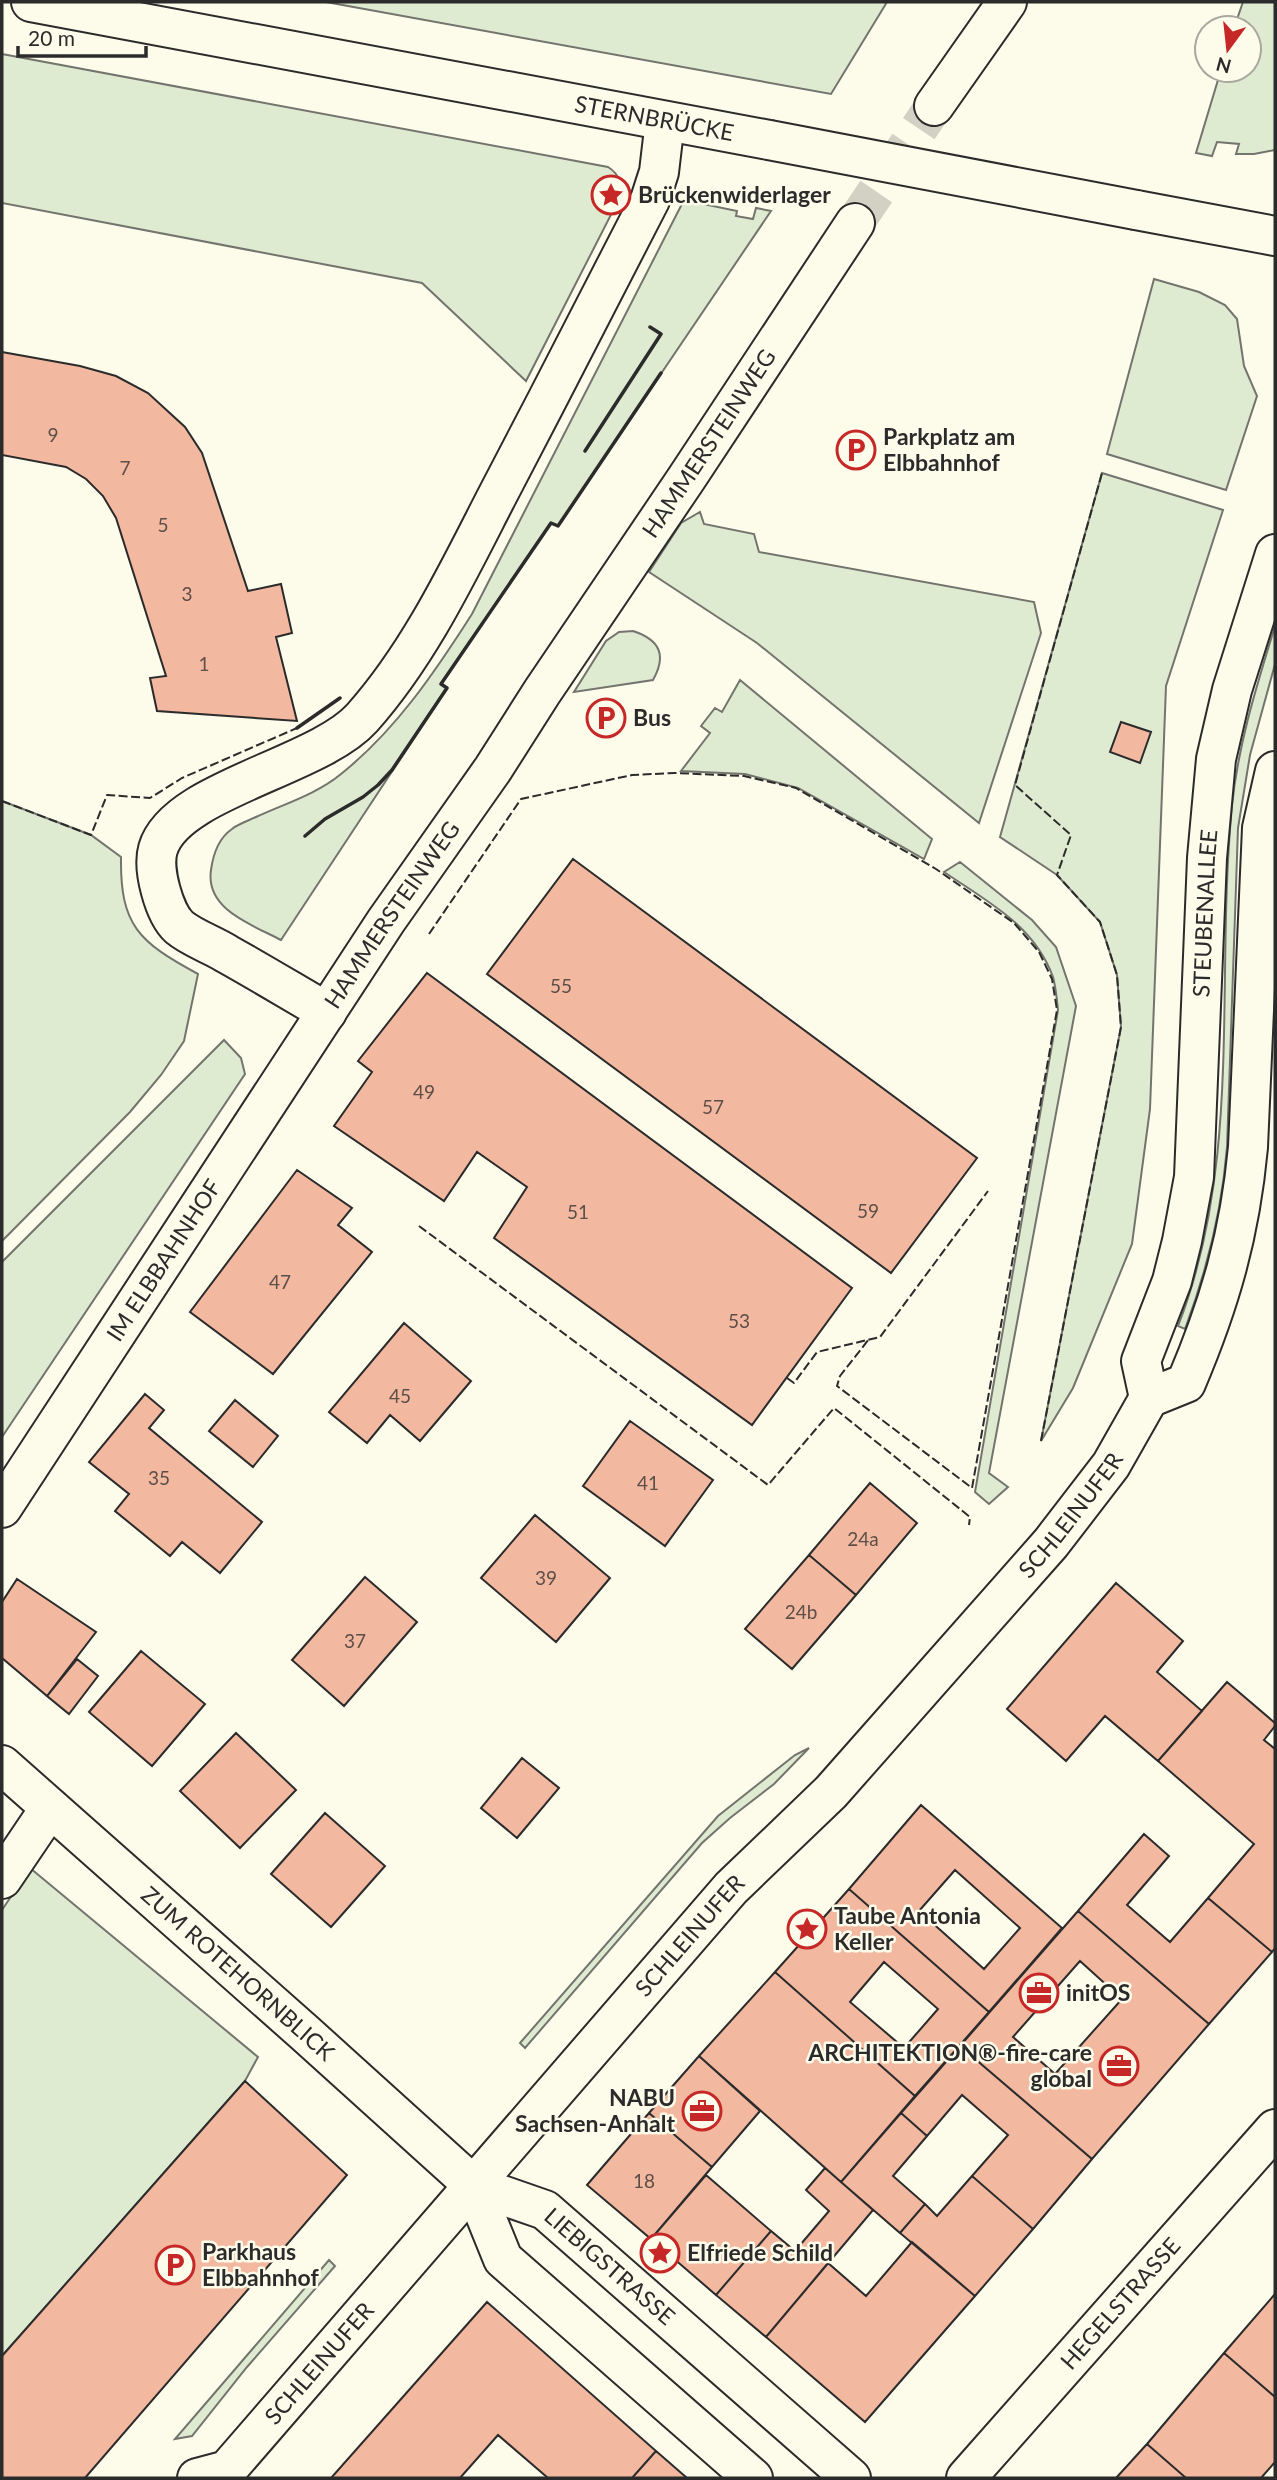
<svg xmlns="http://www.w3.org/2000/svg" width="1277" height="2480" viewBox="0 0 1277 2480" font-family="Lato,sans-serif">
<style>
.green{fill:#deebd1;stroke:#74746e;stroke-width:2}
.building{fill:#f2b8a0;stroke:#2b2b2b;stroke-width:2;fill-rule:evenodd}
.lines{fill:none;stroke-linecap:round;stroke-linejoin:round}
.minor-tunnel{stroke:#d3d1c4;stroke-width:38;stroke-dasharray:38 19;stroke-linecap:butt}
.minor-casing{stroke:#2b2b2b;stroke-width:42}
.major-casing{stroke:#2b2b2b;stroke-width:42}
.minor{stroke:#fdfbea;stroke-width:38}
.major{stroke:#fdfbea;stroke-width:38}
.minor-bridge-casing{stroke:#2b2b2b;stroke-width:42;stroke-linecap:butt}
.minor-bridge{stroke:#fdfbea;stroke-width:38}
.fence{stroke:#2b2b2b;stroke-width:2;stroke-dasharray:9 3.5;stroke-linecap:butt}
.wall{stroke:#2b2b2b;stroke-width:3.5}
.labels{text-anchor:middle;stroke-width:5;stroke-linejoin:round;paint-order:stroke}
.number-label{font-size:19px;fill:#5d4e48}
.street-label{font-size:23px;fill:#2b2b2b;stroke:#fdfbea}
.poi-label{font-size:23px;font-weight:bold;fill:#2b2b2b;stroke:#fdfbea;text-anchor:start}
</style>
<rect width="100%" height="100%" fill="#fdfbea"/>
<!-- green -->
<path class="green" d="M326,2H887L831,94Z
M1243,2H1275V150L1254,154H1236L1239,144L1217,142L1212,156L1196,153L1221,70H1249V28H1234Z
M2,54L608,167C621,175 621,185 619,199L526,381L422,283L2,203Z
M684,200L737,211L736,216L753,219L756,208L771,211L558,526L551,523L441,684L447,688L281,940C253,925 205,910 211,870C213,855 219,838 232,829C238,824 248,821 256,817C284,804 317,794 341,774C396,730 435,672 472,614Z
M1154,279L1199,292L1225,305L1237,319L1244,366L1257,396L1226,490L1107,454Z
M1102,473L1223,510L1166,686L1150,1109L1132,1244L1073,1388L1041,1441L1121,1027L1117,975L1100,922L1057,875L1000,837Z
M700,512L704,524L754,534L759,552L1034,602L1041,633L979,823L757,643L649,572L681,523Z
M1275,626V664L1250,755L1238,828L1227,1147C1222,1210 1207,1270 1185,1329L1178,1326C1243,1160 1215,980 1232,806C1238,744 1257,685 1275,626Z
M633,631C660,640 667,655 653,680L574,692L606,641L619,632Z
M740,680L932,839L924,859L798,788L745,774L681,771L710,733L701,726L715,708L722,712Z
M2,801L91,835L121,857C120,926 139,942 198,974L184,1041L161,1075L130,1112L2,1241Z
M960,862L1032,920L1056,947L1076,1006L989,1473L1008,1487L989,1504L975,1492L1058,1010C1057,1000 1056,988 1053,977C1034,925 988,902 944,872Z
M224,1040L241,1058L245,1074L2,1437V1262Z
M809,1748L774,1784L730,1818L702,1843L525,2048L520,2043L718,1816L795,1755Z
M30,1868L258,2057L245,2081L2,2356V1910Z
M329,2260L335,2266L247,2367L192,2436L175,2439Z"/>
<!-- building -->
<path class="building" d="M2,352L80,366L116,376L148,393L185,427L202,453L248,591L281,584L292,633L276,637L297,721L157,711L150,678L166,676L116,518L103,496L86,479L66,467L2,455Z
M1121,722L1151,732L1140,763L1110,752Z
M573,859L977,1158L891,1273L487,974Z
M427,973L852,1288L752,1425L494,1238L527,1187L477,1152L444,1201L334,1126L372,1072L358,1061Z
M297,1170L352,1208L338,1225L372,1252L273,1374L190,1312Z
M404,1323L471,1381L420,1441L390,1415L367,1443L329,1412Z
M145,1394L164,1410L149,1428L262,1522L220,1573L182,1542L170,1556L115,1511L129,1494L89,1462Z
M235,1400L278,1436L253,1467L209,1431Z
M630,1421L713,1480L665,1546L583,1486Z
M870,1483L917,1523L856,1595L809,1555Z
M535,1515L610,1578L556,1642L481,1578Z
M809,1555L856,1595L792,1669L745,1629Z
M365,1577L417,1622L344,1706L292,1660Z
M17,1579L96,1632L47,1696L2,1658V1602Z
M1116,1583L1183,1641L1157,1672L1202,1711L1158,1761L1105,1716L1066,1761L1007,1709Z
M141,1651L205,1704L152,1766L89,1712Z
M77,1659L98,1676L69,1714L47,1696Z
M1227,1682L1275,1723V1726L1264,1740L1275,1749V1948L1272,1952L1208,1898L1254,1844L1158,1761Z
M236,1733L296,1790L240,1848L180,1791Z
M522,1758L559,1788L517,1838L481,1808Z
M921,1805L1062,1928L989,2012L849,1889ZM955,1870L1020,1928L984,1969L919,1911Z
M325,1813L385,1866L331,1927L271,1874Z
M1144,1834L1169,1856L1127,1905L1170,1942L1208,1898L1272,1952L1209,2024L1078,1911Z
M849,1889L989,2012L915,2096L775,1972ZM884,1962L938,2009L904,2048L850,2002Z
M1078,1911L1209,2024L1092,2159L960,2046ZM1080,1961L1122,1999L1055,2074L1013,2037Z
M775,1972L915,2096L841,2182L699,2056Z
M960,2046L1092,2159L1033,2229L972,2176L1008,2135L962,2095L927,2136L901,2113Z
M699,2056L760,2111L712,2167L649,2113Z
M245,2081L347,2175L85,2478H2V2356Z
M649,2113L712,2167L651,2239L587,2185Z
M901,2113L927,2136L893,2176L925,2204L900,2233L841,2182Z
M825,2168L873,2210L766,2337L716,2295L771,2231L795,2251L829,2211L806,2190Z
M706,2175L771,2231L716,2295L651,2239Z
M972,2176L1033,2229L975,2296L900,2233L925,2204L937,2216Z
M912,2242L975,2296L865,2422L766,2337L828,2263L866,2296Z
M1275,2294V2397L1224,2353Z
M487,2302L656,2451L632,2478H548L498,2435L460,2478H331Z
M1224,2353L1275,2397V2462L1261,2478H1186L1147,2444Z
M1147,2444L1186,2478H1116Z
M656,2451L687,2478H632Z"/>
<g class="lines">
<!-- minor-tunnel -->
<path class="minor-tunnel" d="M855,223L934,106"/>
<defs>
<g id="minor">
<path id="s1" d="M31,2L769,140"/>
<path d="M934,106L1007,2"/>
<path d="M1136,210L1275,236"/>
<path d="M327,1012C294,993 261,973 227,954C213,945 192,938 179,927C164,913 152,869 158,849C175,790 318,767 362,718C419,654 457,574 496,498C548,399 599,299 650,200L659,172L665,121"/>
<path id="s2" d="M2,1508L386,921L493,769L542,692L686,479L855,223"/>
<path id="s3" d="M2,1765L306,2034L473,2185L545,2210L851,2478"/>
<path d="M2,1879L50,1808"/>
<path d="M473,2185L503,2259L753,2478"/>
<path id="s4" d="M966,2478L1275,2129"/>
</g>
<g id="major">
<path id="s5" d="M1149,1398L1141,1361L1172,1281L1182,1241L1194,1177L1207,858L1216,759L1232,690L1275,554"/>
<path id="s6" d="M197,2478L227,2470L731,1888L831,1792L1051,1543L1111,1465L1149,1398L1186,1383C1220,1303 1240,1234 1248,1147L1262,828L1275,771"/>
</g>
</defs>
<!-- minor casing -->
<use href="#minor" class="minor-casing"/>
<!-- major casing -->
<use href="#major" class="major-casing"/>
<!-- minor -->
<use href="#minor" class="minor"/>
<!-- major -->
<use href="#major" class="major"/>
<defs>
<path id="minor-bridge" d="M769,140L1136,210"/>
</defs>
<!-- minor-bridge casing -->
<use href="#minor-bridge" class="minor-bridge-casing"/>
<!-- minor-bridge -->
<use href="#minor-bridge" class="minor-bridge"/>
<!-- fence -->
<path class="fence" d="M2,801L91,835L107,795L150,798L182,778L297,728
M429,934L521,799L632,775L675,773L744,776L796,788L936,869L1014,923L1039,952L1052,979L1057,1010L972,1488L837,1386L840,1376L869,1339
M419,1226L768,1485L834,1408L970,1517L969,1525
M787,1378L794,1383L817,1352L880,1337L988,1191
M1041,1441L1121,1027L1117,975L1100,922L1057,875L1071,835L1015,785L1102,473"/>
<!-- wall -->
<path class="wall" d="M585,451L661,334L650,327
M297,728L340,698
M305,836L325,819L363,797L378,785L392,770L447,688L441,684L551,523L558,526L661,373"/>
</g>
<!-- icons -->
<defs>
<symbol id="sight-ring" viewBox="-11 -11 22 22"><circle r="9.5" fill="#fdfbea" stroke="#c62828" stroke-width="1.5"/><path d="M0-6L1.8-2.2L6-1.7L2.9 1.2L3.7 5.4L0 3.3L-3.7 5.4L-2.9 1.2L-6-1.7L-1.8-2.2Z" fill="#c62828"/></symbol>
<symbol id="parking-ring" viewBox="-11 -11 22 22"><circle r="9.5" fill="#fdfbea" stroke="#c62828" stroke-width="1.5"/><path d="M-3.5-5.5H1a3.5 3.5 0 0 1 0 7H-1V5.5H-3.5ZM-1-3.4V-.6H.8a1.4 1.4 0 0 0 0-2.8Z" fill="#c62828"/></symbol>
<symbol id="office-ring" viewBox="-11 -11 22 22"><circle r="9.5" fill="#fdfbea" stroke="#c62828" stroke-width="1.5"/><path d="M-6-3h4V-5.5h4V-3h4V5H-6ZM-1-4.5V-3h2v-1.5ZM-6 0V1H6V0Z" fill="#c62828"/></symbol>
</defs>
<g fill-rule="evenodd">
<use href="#sight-ring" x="589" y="173" width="44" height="44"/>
<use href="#parking-ring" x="834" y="428" width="44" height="44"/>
<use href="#parking-ring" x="584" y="696" width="44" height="44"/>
<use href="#sight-ring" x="785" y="1907" width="44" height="44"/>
<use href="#office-ring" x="1017" y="1971" width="44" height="44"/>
<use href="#office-ring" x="1097" y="2044" width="44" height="44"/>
<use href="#office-ring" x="680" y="2089" width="44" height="44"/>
<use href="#sight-ring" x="638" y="2231" width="44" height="44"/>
<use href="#parking-ring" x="153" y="2243" width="44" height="44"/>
</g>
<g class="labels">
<!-- number labels -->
<g class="number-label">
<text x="53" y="442">9</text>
<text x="125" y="475">7</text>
<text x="163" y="532">5</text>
<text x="187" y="601">3</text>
<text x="204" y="671">1</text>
<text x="561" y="993">55</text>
<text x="424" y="1099">49</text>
<text x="713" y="1114">57</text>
<text x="868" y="1218">59</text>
<text x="578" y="1219">51</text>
<text x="280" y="1289">47</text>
<text x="739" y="1328">53</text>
<text x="400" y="1403">45</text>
<text x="159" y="1485">35</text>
<text x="648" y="1490">41</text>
<text x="863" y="1546">24a</text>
<text x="546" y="1585">39</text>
<text x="801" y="1619">24b</text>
<text x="355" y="1648">37</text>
<text x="644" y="2188">18</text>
</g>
<!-- street labels -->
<g class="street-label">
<text dy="8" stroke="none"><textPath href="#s1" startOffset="634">STERNBRÜCKE</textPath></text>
<text dy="8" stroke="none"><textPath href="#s2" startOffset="1278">HAMMERSTEINWEG</textPath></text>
<text dy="8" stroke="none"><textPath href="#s2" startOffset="710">HAMMERSTEINWEG</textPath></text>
<text dy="8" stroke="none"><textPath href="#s5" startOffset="494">STEUBENALLEE</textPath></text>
<text dy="8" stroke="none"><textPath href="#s2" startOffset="296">IM ELBBAHNHOF</textPath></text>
<text dy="8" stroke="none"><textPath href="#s6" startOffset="1306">SCHLEINUFER</textPath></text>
<text dy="8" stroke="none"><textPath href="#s6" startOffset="738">SCHLEINUFER</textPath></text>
<text dy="8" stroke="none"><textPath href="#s3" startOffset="315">ZUM ROTEHORNBLICK</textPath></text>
<text dy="8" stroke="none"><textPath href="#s3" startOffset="793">LIEBIGSTRASSE</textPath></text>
<text dy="8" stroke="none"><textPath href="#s4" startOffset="233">HEGELSTRASSE</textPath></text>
<text dy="8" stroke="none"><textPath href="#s6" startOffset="172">SCHLEINUFER</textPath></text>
</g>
<!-- poi labels -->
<g class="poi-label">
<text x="638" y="203">Brückenwiderlager</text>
<text x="883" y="445">Parkplatz am<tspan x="883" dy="26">Elbbahnhof</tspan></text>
<text x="633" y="726">Bus</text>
<text x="834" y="1924">Taube Antonia<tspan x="834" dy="26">Keller</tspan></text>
<text x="1066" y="2001">initOS</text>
<text x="1092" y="2061" text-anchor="end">ARCHITEKTION®-fire-care<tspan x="1092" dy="26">global</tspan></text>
<text x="675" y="2106" text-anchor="end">NABU<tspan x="675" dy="26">Sachsen-Anhalt</tspan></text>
<text x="202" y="2260">Parkhaus<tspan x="202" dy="26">Elbbahnhof</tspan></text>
<text x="687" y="2261">Elfriede Schild</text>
</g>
</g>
<!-- border -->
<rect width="1277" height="2480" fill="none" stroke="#2b2b2b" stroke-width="7"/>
<!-- north arrow -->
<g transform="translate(1228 49) rotate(195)"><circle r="33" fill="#fdfbea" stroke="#a9a89e" stroke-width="2"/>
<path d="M0-5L12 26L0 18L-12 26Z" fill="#c62828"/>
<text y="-10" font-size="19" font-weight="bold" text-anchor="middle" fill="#2b2b2b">N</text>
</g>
<!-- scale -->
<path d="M18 46v10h128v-10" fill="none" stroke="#2b2b2b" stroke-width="3.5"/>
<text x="28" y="46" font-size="21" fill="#2b2b2b" stroke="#fdfbea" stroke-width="5" paint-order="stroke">20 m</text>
</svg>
